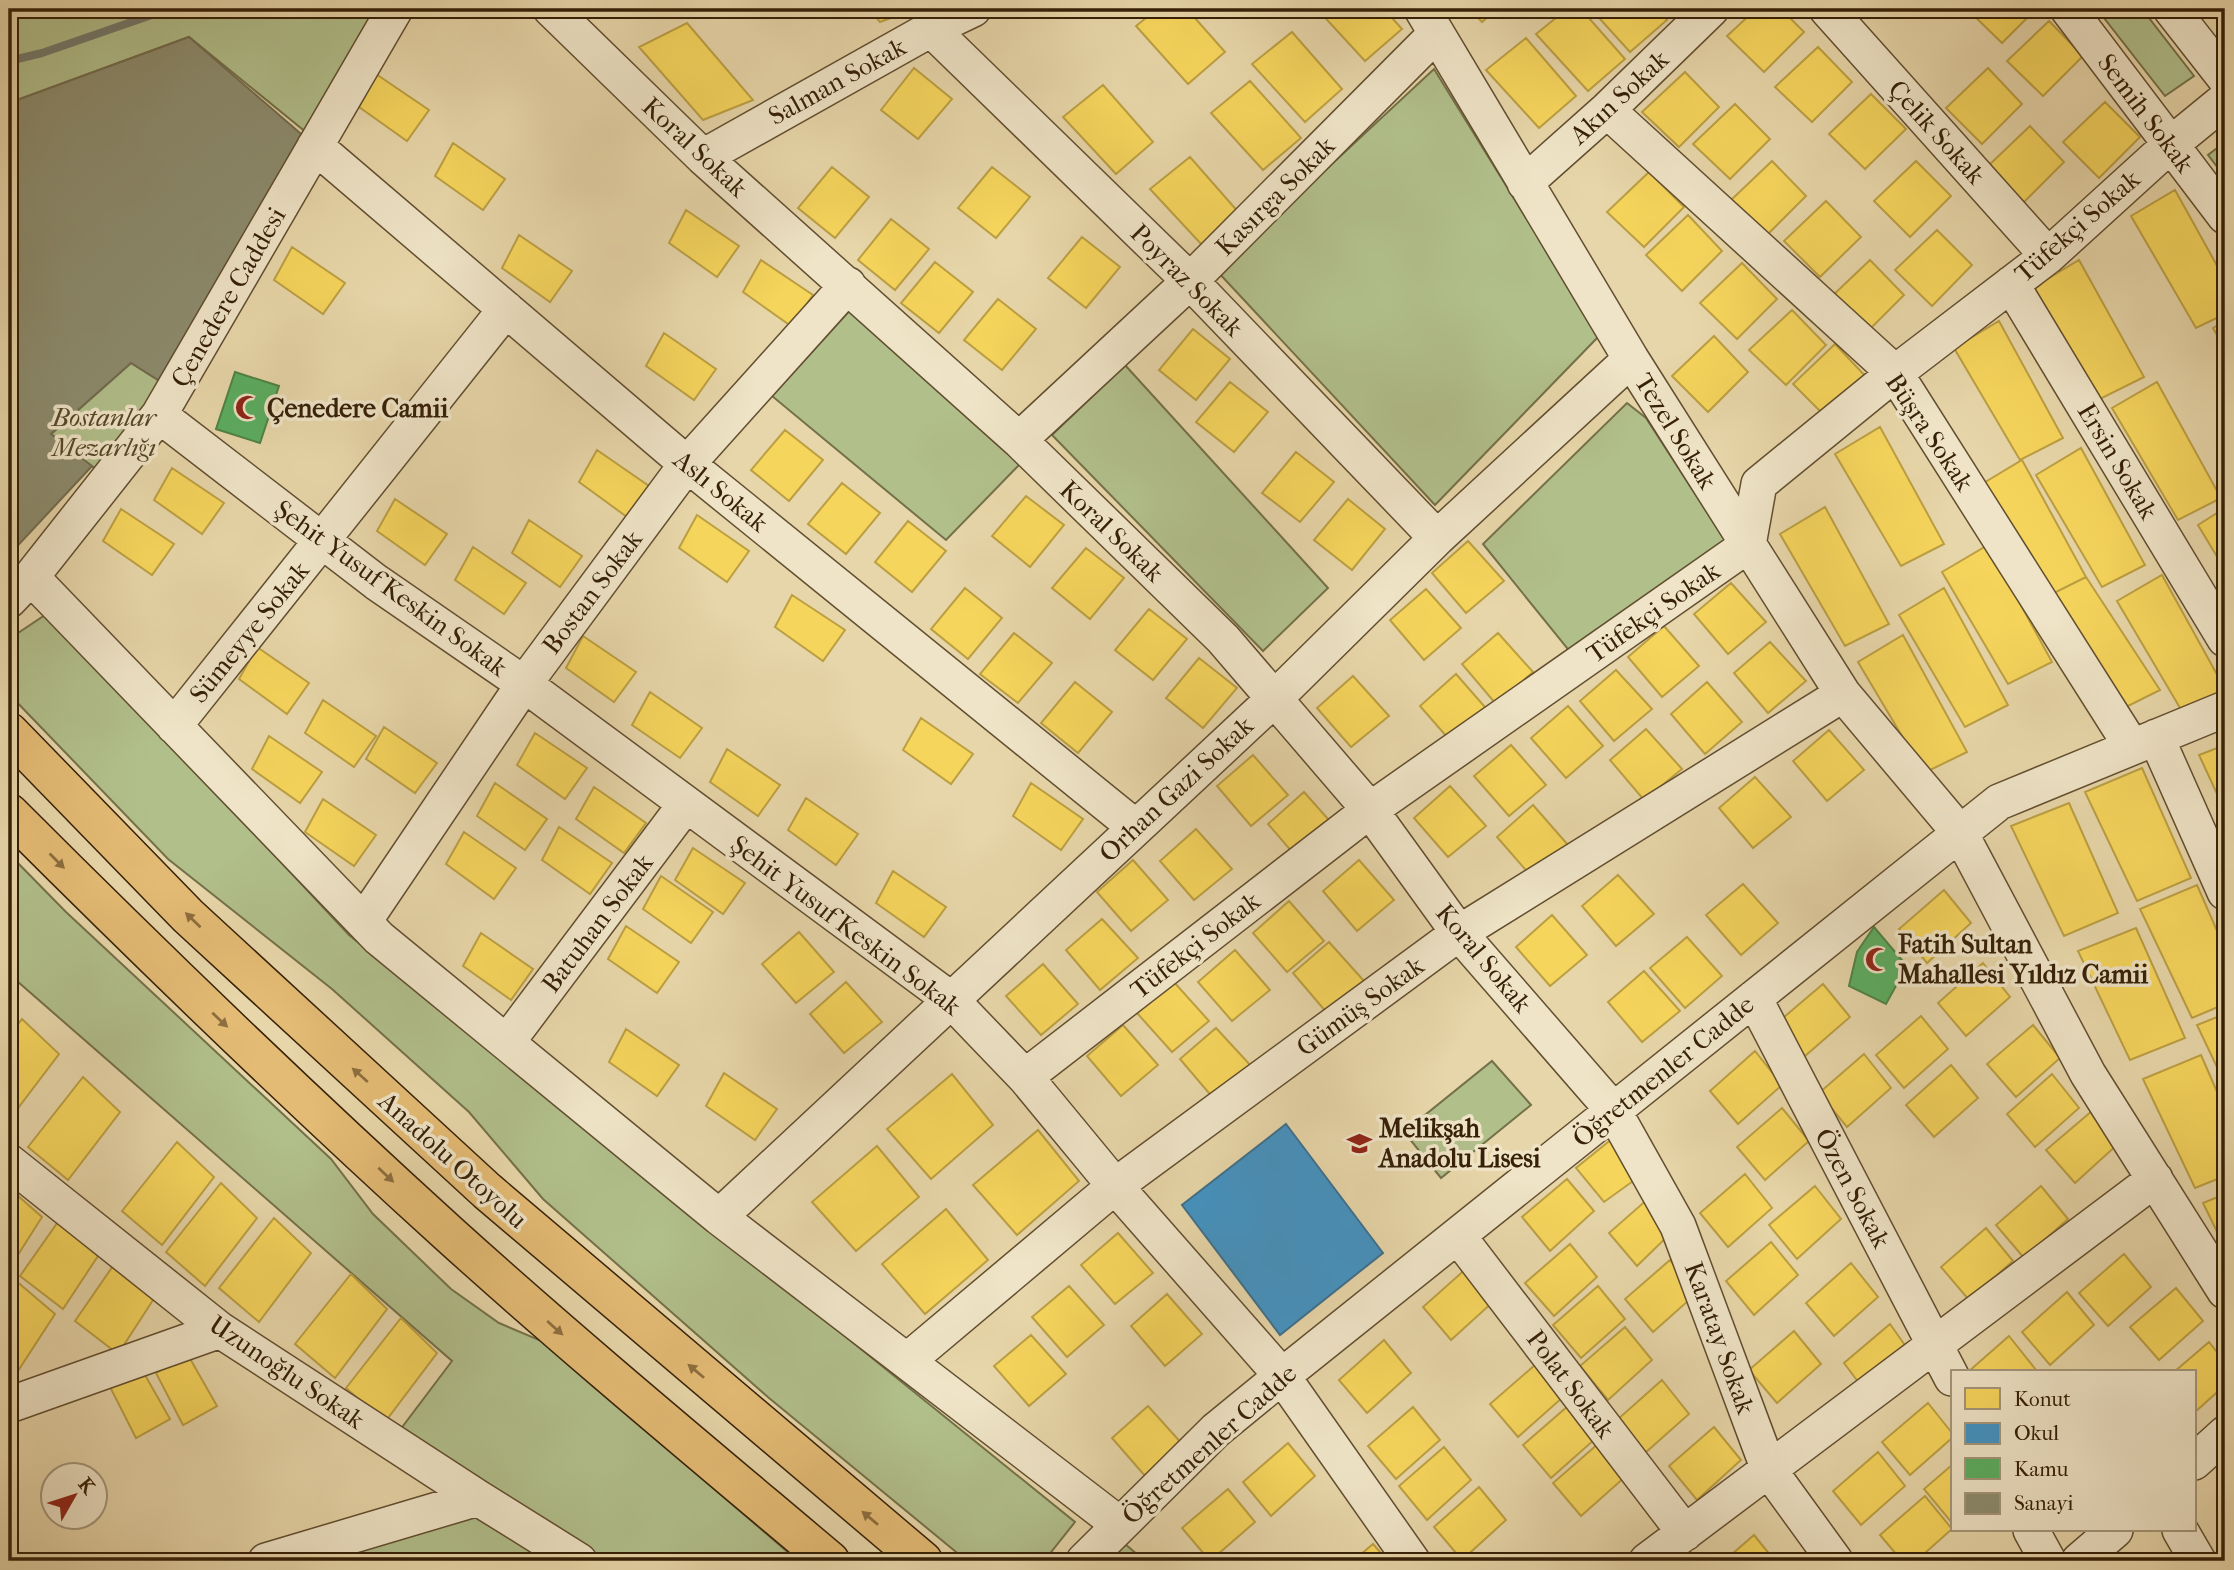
<svg xmlns="http://www.w3.org/2000/svg" width="2234" height="1570" viewBox="0 0 2234 1570" font-family="'IM FELL French Canon',serif">
<style>
.green{fill:#b1bf8b;stroke:#747049;stroke-width:2}
.homes{fill:#f6d55c;stroke:#bc9f42;stroke-width:2}
.schools{fill:#4393c3;stroke:#3f708b;stroke-width:2}
.public{fill:#5aae61;stroke:#4f8346;stroke-width:2}
.industry{fill:#8c8c6e;stroke:#726c4f;stroke-width:2}
.lines{fill:none;stroke-linecap:round;stroke-linejoin:round}
.stream{stroke:#737a6e;stroke-width:8}
.minor-casing{stroke:#624e30;stroke-width:38}
.highway-casing{stroke:#362007;stroke-width:41}
.minor{stroke:#efe4c7;stroke-width:35}
.highway{stroke:#e4bb74;stroke-width:38}
.oneway{fill:#8d6e3e}
.labels{text-anchor:middle;stroke-width:7;stroke-linejoin:round;paint-order:stroke}
.street-label{font-size:26px;fill:#362007;stroke:#efe4c7}
.poi-label{font-size:26px;font-weight:bold;fill:#362007;stroke:#efe4c7;text-anchor:start}
.park-label{font-size:26px;font-style:italic;fill:#554828;stroke:#efe4c7}
</style>
<rect width="100%" height="100%" fill="#e7d6a9"/>
<filter id="stains"><feTurbulence type="fractalNoise" baseFrequency=".00286" numOctaves="4"/><feColorMatrix values="0 0 0 0 .2 0 0 0 0 .09 0 0 0 0 .02 0 0 0 .5 -.17"/></filter>
<radialGradient id="worn" r=".72"><stop offset=".6" stop-color="#630" stop-opacity="0"/><stop offset="1" stop-color="#630" stop-opacity=".3"/></radialGradient>
<!-- green -->
<path class="green" d="M9,9H395L318,142L189,37L9,103Z
M2097,9H2142L2194,76L2165,96Z
M1434,69L1599,336L1435,505L1217,271Z
M2225,142V177L2208,155Z
M852,308L1020,464L946,540L772,396Z
M131,363L174,390L108,479L51,434Z
M1125,365L1328,588L1263,651L1052,435Z
M1627,403L1646,418L1729,546L1571,653L1483,544Z
M48,613L349,935L1075,1522L1044,1561H967L769,1398L543,1199L469,1112L332,989L168,859L9,694V639Z
M9,854L66,912L331,1159L373,1214L451,1289L499,1323L544,1342L798,1561H603L397,1434L452,1361L9,974Z
M1492,1061L1531,1105L1441,1178L1404,1132Z
M473,1516L549,1561H321Z
M1125,1544L1145,1561H1109Z"/>
<!-- homes -->
<path class="homes" d="M869,9H915L880,22Z
M1157,9H1187L1225,52L1188,84L1136,26Z
M1317,9H1384L1402,29L1365,61Z
M1470,9H1497L1482,22Z
M1567,9H1581L1625,59L1588,91L1536,34Z
M1591,9H1658L1667,20L1630,52Z
M1756,9H1781L1804,32L1764,72L1727,36Z
M1967,9H2036L2002,43Z
M2049,21L2083,56L2043,96L2007,61Z
M687,23L753,100L703,120L639,47Z
M1292,32L1342,89L1305,122L1252,64Z
M1526,38L1576,96L1539,128L1486,70Z
M1818,47L1852,82L1812,122L1775,87Z
M914,68L952,99L918,139L881,110Z
M1988,68L2022,104L1982,144L1946,108Z
M1685,72L1719,107L1679,147L1642,112Z
M376,74L429,110L407,141L359,107Z
M1250,81L1301,138L1263,170L1211,113Z
M1103,85L1153,142L1116,174L1063,117Z
M1871,94L1906,129L1865,169L1829,134Z
M2105,102L2140,137L2099,178L2063,142Z
M1735,104L1770,139L1730,179L1693,144Z
M2030,126L2064,162L2024,202L1987,167Z
M453,143L505,179L483,210L435,176Z
M1190,157L1240,214L1203,246L1150,189Z
M1772,161L1806,196L1766,236L1730,201Z
M1916,161L1951,196L1910,237L1874,201Z
M832,167L869,197L835,238L798,208Z
M992,167L1030,197L996,238L958,208Z
M1649,172L1684,207L1644,247L1607,212Z
M2175,190L2225,280V314L2196,328L2131,216Z
M1826,201L1861,237L1820,277L1784,241Z
M686,210L739,246L717,277L669,243Z
M1688,215L1722,251L1682,291L1646,255Z
M891,219L929,249L895,290L858,260Z
M1937,230L1972,265L1932,306L1895,270Z
M519,235L572,271L550,302L502,268Z
M1082,237L1120,267L1086,308L1048,278Z
M292,247L345,283L323,314L274,280Z
M761,260L813,295L791,326L743,292Z
M1870,260L1904,295L1864,335L1828,300Z
M2079,260L2144,377L2100,399L2034,287Z
M935,262L973,292L939,333L901,303Z
M1742,263L1777,299L1737,339L1700,303Z
M998,299L1036,329L1002,370L964,340Z
M1792,310L1826,345L1786,385L1749,350Z
M1999,321L2063,438L2020,460L1954,348Z
M2225,321V349L2213,328Z
M1193,329L1230,359L1196,400L1159,370Z
M664,333L716,369L694,400L646,366Z
M1714,336L1748,372L1708,412L1672,376Z
M1835,344L1869,380L1829,420L1793,384Z
M1230,382L1268,412L1234,452L1196,422Z
M2157,382L2221,498L2178,520L2112,408Z
M1880,427L1944,544L1901,566L1835,454Z
M785,430L823,460L789,501L751,470Z
M2081,448L2145,565L2102,587L2036,475Z
M597,450L649,486L627,517L579,482Z
M1296,452L1334,482L1300,522L1262,493Z
M2022,460L2086,577L2042,599L1977,487Z
M172,468L224,503L202,534L154,500Z
M842,483L880,513L846,554L808,524Z
M1026,496L1064,525L1030,567L992,536Z
M395,499L447,534L425,565L377,531Z
M1348,499L1385,529L1352,570L1314,540Z
M1825,507L1889,624L1845,646L1780,534Z
M2225,508V570L2198,525Z
M121,509L174,544L152,575L103,541Z
M697,515L749,551L727,582L679,548Z
M529,520L582,556L560,587L512,553Z
M908,521L946,551L912,592L875,562Z
M1468,541L1504,581L1466,613L1432,573Z
M1988,545L2052,662L2008,684L1942,572Z
M473,547L526,583L504,614L455,580Z
M1086,548L1124,578L1090,619L1052,588Z
M2162,575L2225,689V692L2183,713L2117,601Z
M2086,577L2160,690L2116,712L2042,599Z
M1731,583L1766,622L1728,654L1694,614Z
M965,588L1002,618L968,659L931,629Z
M1944,588L2008,705L1965,727L1899,615Z
M1426,589L1461,628L1424,660L1390,620Z
M792,595L845,630L823,661L775,627Z
M1149,609L1187,639L1153,680L1115,650Z
M1664,626L1699,666L1662,697L1628,657Z
M1014,633L1052,663L1018,703L980,674Z
M1498,633L1533,672L1496,704L1462,664Z
M1903,635L1967,752L1924,773L1858,662Z
M583,636L636,672L614,702L566,668Z
M1770,642L1806,681L1768,713L1734,673Z
M257,647L309,683L287,714L239,679Z
M1199,658L1237,688L1203,728L1166,698Z
M1616,670L1652,709L1614,741L1580,701Z
M1456,674L1491,714L1454,745L1420,706Z
M1353,676L1389,716L1351,747L1317,708Z
M1075,682L1112,712L1078,753L1041,723Z
M1707,682L1742,722L1705,754L1671,714Z
M650,692L702,728L680,758L632,725Z
M323,700L376,736L354,767L305,733Z
M1568,706L1603,746L1566,778L1531,738Z
M921,718L973,754L951,784L903,750Z
M384,727L437,763L415,793L366,759Z
M1646,729L1682,769L1644,800L1610,760Z
M1829,730L1864,770L1827,801L1793,761Z
M535,733L587,768L565,799L517,765Z
M269,736L322,772L300,803L252,769Z
M1511,745L1546,785L1509,816L1474,776Z
M2225,745V811L2199,755Z
M727,749L780,785L758,816L710,782Z
M1253,755L1288,795L1251,826L1217,786Z
M2142,768L2191,878L2137,901L2085,792Z
M1755,777L1791,817L1753,848L1719,808Z
M495,783L547,819L525,850L477,816Z
M1031,783L1083,819L1061,850L1013,816Z
M1450,786L1486,826L1448,857L1414,818Z
M594,787L646,823L624,853L576,819Z
M1304,792L1336,828L1299,860L1268,824Z
M806,798L858,834L836,865L788,830Z
M323,799L376,835L354,866L305,832Z
M2069,803L2118,913L2064,936L2011,826Z
M1533,805L1568,845L1531,876L1497,837Z
M559,827L612,863L590,894L542,860Z
M1196,829L1232,869L1194,900L1160,861Z
M464,832L516,868L494,899L446,864Z
M693,848L745,883L723,914L675,880Z
M1133,860L1168,900L1131,931L1097,892Z
M1359,860L1394,900L1357,931L1323,891Z
M893,871L946,907L924,937L876,903Z
M1618,875L1654,914L1616,946L1582,906Z
M661,876L713,912L691,943L643,909Z
M1743,884L1778,923L1741,955L1706,915Z
M2197,885L2225,949V1004L2192,1018L2140,909Z
M1944,890L1971,923L1927,963L1899,929Z
M1289,901L1324,941L1287,972L1253,933Z
M1552,915L1587,955L1550,986L1516,947Z
M1102,919L1138,958L1100,990L1066,950Z
M626,926L679,962L657,993L608,959Z
M2136,928L2185,1038L2130,1060L2078,951Z
M799,932L834,972L796,1003L762,964Z
M481,933L533,969L511,1000L463,966Z
M1687,937L1722,976L1685,1008L1650,968Z
M1329,942L1364,981L1327,1013L1293,973Z
M1235,950L1270,990L1232,1021L1198,982Z
M1983,963L2010,997L1966,1036L1938,1003Z
M1043,964L1078,1004L1041,1035L1006,996Z
M1644,971L1680,1011L1642,1042L1608,1002Z
M1173,981L1209,1021L1172,1052L1137,1013Z
M846,982L882,1022L844,1053L810,1014Z
M1823,984L1850,1017L1805,1056L1777,1023Z
M2225,1014V1084L2197,1025Z
M1921,1016L1948,1049L1904,1088L1876,1055Z
M22,1019L59,1054L9,1120V1036Z
M1123,1025L1158,1065L1121,1096L1087,1056Z
M2033,1025L2060,1058L2016,1097L1987,1064Z
M1216,1028L1252,1067L1214,1099L1180,1059Z
M626,1029L679,1065L657,1096L609,1062Z
M1755,1051L1782,1085L1738,1124L1710,1091Z
M1864,1054L1891,1088L1847,1127L1819,1093Z
M2201,1055L2225,1110V1176L2195,1188L2143,1079Z
M1951,1065L1978,1098L1934,1137L1906,1105Z
M724,1073L777,1109L755,1140L706,1106Z
M952,1074L993,1125L931,1179L887,1129Z
M2052,1074L2079,1108L2035,1147L2007,1114Z
M83,1077L120,1112L68,1180L28,1147Z
M1782,1108L1809,1141L1765,1180L1737,1147Z
M2092,1111L2118,1144L2075,1183L2046,1150Z
M1038,1130L1079,1181L1017,1235L973,1185Z
M1623,1130L1647,1171L1604,1202L1576,1168Z
M177,1142L214,1177L162,1245L122,1211Z
M877,1146L919,1197L856,1251L812,1202Z
M1745,1174L1772,1208L1728,1247L1700,1213Z
M1567,1179L1594,1211L1550,1251L1522,1217Z
M221,1183L257,1218L205,1286L166,1252Z
M1815,1186L1841,1219L1797,1259L1769,1225Z
M2041,1186L2068,1219L2024,1258L1996,1225Z
M9,1188L42,1217L9,1269Z
M1658,1190L1678,1226L1637,1266L1609,1233Z
M2225,1194V1248L2203,1203Z
M946,1209L988,1260L925,1314L882,1264Z
M274,1218L311,1253L259,1322L219,1288Z
M60,1219L100,1253L63,1309L20,1276Z
M1986,1228L2013,1261L1969,1300L1941,1267Z
M1118,1233L1153,1273L1115,1304L1081,1265Z
M1771,1242L1798,1275L1754,1315L1726,1281Z
M1570,1244L1597,1277L1554,1316L1525,1283Z
M2124,1254L2151,1287L2108,1326L2079,1293Z
M1670,1260L1697,1293L1653,1332L1625,1299Z
M115,1263L155,1297L118,1354L75,1321Z
M1851,1263L1878,1297L1834,1336L1806,1303Z
M1468,1267L1494,1301L1451,1340L1423,1307Z
M351,1274L387,1309L335,1378L295,1344Z
M15,1280L55,1314L18,1371L9,1363V1289Z
M1069,1286L1104,1325L1067,1357L1032,1317Z
M1598,1286L1625,1319L1581,1358L1553,1325Z
M2176,1288L2203,1321L2159,1360L2130,1327Z
M2067,1292L2094,1325L2050,1365L2022,1332Z
M1167,1294L1202,1334L1165,1366L1131,1326Z
M401,1318L437,1353L385,1422L346,1388Z
M1890,1324L1914,1358L1868,1395L1844,1363Z
M1625,1327L1652,1360L1608,1400L1580,1366Z
M1794,1331L1821,1364L1777,1403L1749,1370Z
M1031,1335L1066,1374L1029,1406L994,1366Z
M2009,1336L2036,1370L2033,1372H1968Z
M1384,1340L1411,1373L1367,1413L1339,1380Z
M2209,1342L2225,1362V1385L2194,1413V1372H2174Z
M188,1355L217,1406L183,1425L156,1373Z
M1535,1365L1562,1398L1518,1437L1490,1404Z
M141,1368L170,1419L136,1438L109,1385Z
M1662,1380L1689,1414L1645,1453L1617,1420Z
M1928,1403L1952,1433V1438L1910,1475L1882,1442Z
M1148,1406L1184,1446L1146,1477L1112,1438Z
M1568,1406L1595,1439L1551,1478L1523,1445Z
M1413,1407L1440,1440L1396,1479L1368,1446Z
M1714,1427L1741,1460L1697,1500L1669,1466Z
M1288,1443L1315,1476L1271,1516L1243,1482Z
M1598,1444L1625,1477L1581,1516L1553,1483Z
M1444,1447L1471,1480L1427,1520L1399,1486Z
M1878,1452L1905,1486L1861,1525L1833,1491Z
M1952,1465V1523L1924,1489Z
M1479,1487L1506,1520L1462,1560L1434,1527Z
M1228,1489L1255,1522L1210,1561L1182,1528Z
M1925,1496L1952,1529L1916,1561H1902L1880,1535Z
M1754,1535L1775,1561H1724Z
M1373,1544L1388,1561H1353Z"/>
<!-- schools -->
<path class="schools" d="M1286,1124L1383,1253L1280,1335L1182,1205Z"/>
<!-- public -->
<path class="public" d="M235,372L279,386L260,443L216,429Z
M1874,927L1907,966L1886,1004L1849,986L1857,952Z"/>
<!-- industry -->
<path class="industry" d="M189,37L315,146L174,390L131,363L51,434L92,466L9,555V103Z"/>
<g class="lines">
<!-- stream -->
<path class="stream" d="M9,61L42,53L169,9"/>
<defs>
<path id="minor" d="M551,9L703,157L1019,440L1223,639L1370,810L1459,933L1613,1110L1678,1226L1769,1470L1835,1561
M1422,9L1631,359L1843,694L1960,833L2088,1074L2225,1291
M1827,9L2048,256
M2068,9L2225,216
M2171,9L2225,78
M931,29L1190,281L1437,538
M1607,110L1895,373L2132,747
M315,146L687,464L1135,827
M703,157L931,29L973,9
M1525,183L1607,110L1711,9
M2011,284L2225,639
M159,415L376,582L524,684L950,999L1025,1077L1115,1186L1282,1376L1412,1561
M1019,440L1190,281L1436,34
M31,577L379,938L719,1217L1120,1525
M9,600L31,577L159,415L395,9
M174,726L506,309
M2156,737L2225,892
M364,921L524,684L687,464L848,285
M1754,998L1952,1378
M507,1042L686,804
M1025,1077L1370,810L1748,545L1759,484L1895,373L2048,256L2170,145L2225,100
M9,1162L220,1330L478,1498L579,1561
M719,1217L1274,699L1437,538L1631,359
M1458,1236L1685,1533
M907,1361L1115,1186L1459,933L1843,694
M9,1405L220,1330
M2194,1462L2225,1434
M2031,1530L2048,1561
M2180,1530L2198,1561
M266,1561L478,1498
M1084,1561L1216,1430L1282,1376L1999,802L2225,709
M1647,1561L2155,1179
M2079,1561L2115,1530"/>
<path id="highway" d="M9,732L188,916L487,1191L923,1561
M9,813C152,956 298,1097 449,1234C573,1346 702,1453 830,1561"/>
</defs>
<!-- minor casing -->
<use href="#minor" class="minor-casing"/>
<!-- highway casing -->
<use href="#highway" class="highway-casing"/>
<!-- minor -->
<use href="#minor" class="minor"/>
<!-- highway -->
<use href="#highway" class="highway"/>
</g>
<!-- one-way arrows -->
<defs><path id="oneway-solid" d="M-6-.8H1V-3.2L6.5 0L1 3.2V.8H-6Z" transform="scale(1.75)"/></defs>
<g class="oneway">
<use href="#oneway-solid" transform="translate(57 861) rotate(45)"/>
<use href="#oneway-solid" transform="translate(193 920) rotate(-136)"/>
<use href="#oneway-solid" transform="translate(220 1020) rotate(43)"/>
<use href="#oneway-solid" transform="translate(360 1075) rotate(-138)"/>
<use href="#oneway-solid" transform="translate(386 1175) rotate(43)"/>
<use href="#oneway-solid" transform="translate(555 1328) rotate(42)"/>
<use href="#oneway-solid" transform="translate(696 1371) rotate(-140)"/>
<use href="#oneway-solid" transform="translate(870 1518) rotate(-140)"/>
</g>
<!-- icons -->
<defs>
<symbol id="mosque-bare" viewBox="-9 -9 18 18"><path d="M3.5-4.9A6 6 0 1 0 3.5 4.9A5 5 0 1 1 3.5-4.9Z" fill="#8f2418" stroke="#efe4c7" stroke-width="2.5" paint-order="stroke"/></symbol>
<symbol id="school-bare" viewBox="-9 -9 18 18"><path d="M0-5L7-2L0 1L-7-2ZM-4 1L0 2.5L4 1V4Q0 6-4 4Z" fill="#8f2418" stroke="#efe4c7" stroke-width="2.5" paint-order="stroke"/></symbol>
</defs>
<g fill-rule="evenodd">
<use href="#mosque-bare" x="230" y="390" width="35" height="35"/>
<use href="#mosque-bare" x="1860" y="942" width="35" height="35"/>
<use href="#school-bare" x="1342" y="1126" width="35" height="35"/>
</g>
<g class="labels">
<!-- street labels -->
<g class="street-label">
<text transform="translate(837 81) rotate(-29)" y="9">Salman Sokak</text>
<text transform="translate(1619 97) rotate(-43)" y="9">Akın Sokak</text>
<text transform="translate(2146 113) rotate(53)" y="9">Semih Sokak</text>
<text transform="translate(1937 132) rotate(48)" y="9">Çelik Sokak</text>
<text transform="translate(695 147) rotate(43)" y="9">Koral Sokak</text>
<text transform="translate(1275 196) rotate(-45)" y="9">Kasırga Sokak</text>
<text transform="translate(2077 226) rotate(-41)" y="9">Tüfekçi Sokak</text>
<text transform="translate(1187 280) rotate(45)" y="9">Poyraz Sokak</text>
<text transform="translate(228 297) rotate(-60)" y="9">Çenedere Caddesi</text>
<text transform="translate(1676 431) rotate(58)" y="9">Tezel Sokak</text>
<text transform="translate(1930 432) rotate(56)" y="9">Büşra Sokak</text>
<text transform="translate(2118 461) rotate(59)" y="9">Ersin Sokak</text>
<text transform="translate(721 491) rotate(39)" y="9">Aslı Sokak</text>
<text transform="translate(1112 531) rotate(44)" y="9">Koral Sokak</text>
<text transform="translate(391 588) rotate(36)" y="9">Şehit Yusuf Keskin Sokak</text>
<text transform="translate(592 592) rotate(-53)" y="9">Bostan Sokak</text>
<text transform="translate(1653 612) rotate(-35)" y="9">Tüfekçi Sokak</text>
<text transform="translate(249 632) rotate(-51)" y="9">Sümeyye Sokak</text>
<text transform="translate(1176 789) rotate(-43)" y="9">Orhan Gazi Sokak</text>
<text transform="translate(597 923) rotate(-53)" y="9">Batuhan Sokak</text>
<text transform="translate(846 925) rotate(37)" y="9">Şehit Yusuf Keskin Sokak</text>
<text transform="translate(1195 945) rotate(-38)" y="9">Tüfekçi Sokak</text>
<text transform="translate(1484 958) rotate(50)" y="9">Koral Sokak</text>
<text transform="translate(1360 1006) rotate(-36)" y="9">Gümüş Sokak</text>
<text transform="translate(1663 1071) rotate(-39)" y="9">Öğretmenler Cadde</text>
<text transform="translate(453 1160) rotate(42)" y="9">Anadolu Otoyolu</text>
<text transform="translate(1853 1188) rotate(62)" y="9">Özen Sokak</text>
<text transform="translate(1720 1338) rotate(70)" y="9">Karatay Sokak</text>
<text transform="translate(287 1372) rotate(34)" y="9">Uzunoğlu Sokak</text>
<text transform="translate(1571 1384) rotate(53)" y="9">Polat Sokak</text>
<text transform="translate(1209 1444) rotate(-42)" y="9">Öğretmenler Cadde</text>
</g>
<!-- poi labels -->
<g class="poi-label">
<text x="267" y="417">Çenedere Camii</text>
<text x="1898" y="953">Fatih Sultan<tspan x="1898" dy="30">Mahallesi Yıldız Camii</tspan></text>
<text x="1379" y="1137">Melikşah<tspan x="1379" dy="30">Anadolu Lisesi</tspan></text>
</g>
<!-- park labels -->
<g class="park-label">
<text x="104" y="426">Bostanlar<tspan x="104" dy="30">Mezarlığı</tspan></text>
</g>
</g>
<!-- margin -->
<rect width="2234" height="1570" fill="none" stroke="#e7d6a9" stroke-width="35"/>
<rect x="10" y="10" width="2213" height="1549" fill="none" stroke="#362007" stroke-width="3.5"/>
<rect x="18" y="18" width="2199" height="1535" fill="none" stroke="#362007" stroke-width="2"/>
<!-- legend -->
<rect x="1951" y="1370" width="245" height="161" fill="#efe4c7" stroke="#a5967a" stroke-width="2"/>
<rect x="1965" y="1388" width="35" height="21" fill="#f6d55c" stroke="#a5967a" stroke-width="2"/>
<text x="2014" y="1406" font-size="21" fill="#362007">Konut</text>
<rect x="1965" y="1423" width="35" height="21" fill="#4393c3" stroke="#a5967a" stroke-width="2"/>
<text x="2014" y="1440" font-size="21" fill="#362007">Okul</text>
<rect x="1965" y="1458" width="35" height="21" fill="#5aae61" stroke="#a5967a" stroke-width="2"/>
<text x="2014" y="1476" font-size="21" fill="#362007">Kamu</text>
<rect x="1965" y="1493" width="35" height="21" fill="#8c8c6e" stroke="#a5967a" stroke-width="2"/>
<text x="2014" y="1510" font-size="21" fill="#362007">Sanayi</text>
<!-- north arrow -->
<g transform="translate(74 1496) rotate(51)"><circle r="33" fill="#efe4c7" stroke="#a5967a" stroke-width="2"/>
<path d="M0-5L12 26L0 18L-12 26Z" fill="#8f2418"/>
<text y="-10" font-size="19" font-weight="bold" text-anchor="middle" fill="#362007">K</text>
</g>
<rect width="100%" height="100%" filter="url(#stains)"/>
<rect width="100%" height="100%" fill="url(#worn)"/>
</svg>
